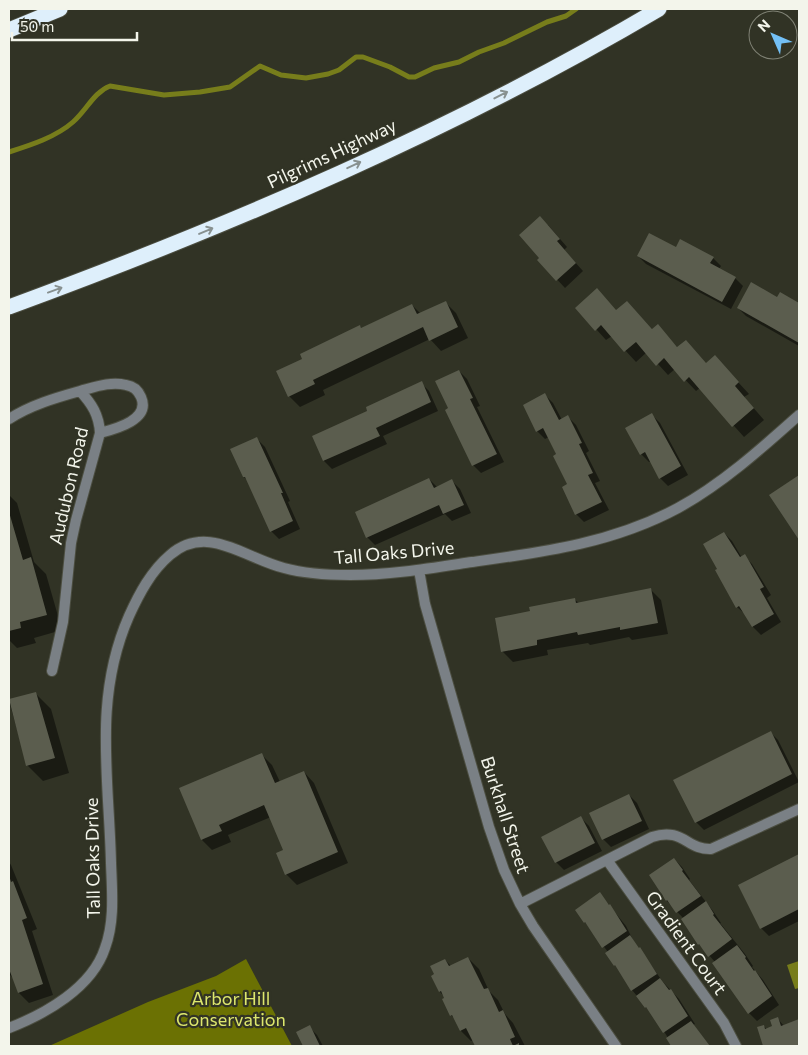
<svg xmlns="http://www.w3.org/2000/svg" width="808" height="1055" viewBox="0 0 808 1055" font-family="Commissioner,sans-serif">
<style>
.forest{fill:#6b7103}
.water{fill:#777d1b}
.shadow{fill:#0007}
.lines{fill:none;stroke-linecap:round;stroke-linejoin:round}
.stream{stroke:#777d1b;stroke-width:5}
.building{fill:#5b5d4e}
.minor-casing{stroke:#4c4e41;stroke-width:12}
.motorway-casing{stroke:#4c4e41;stroke-width:17}
.minor{stroke:#7a8085;stroke-width:10}
.motorway{stroke:#deeffb;stroke-width:15}
.oneway{stroke:#889190}
.labels{text-anchor:middle;stroke-width:4.5;stroke-linejoin:round;paint-order:stroke}
.street-label{font-size:18px;fill:#f3f5eb;stroke:#313325}
.park-label{font-size:18px;fill:#dde76d;stroke:#313325}
</style>
<rect width="100%" height="100%" fill="#313325"/>
<!-- forest -->
<path class="forest" d="M246,959L292,1046H49L148,1002L216,976Z"/>
<!-- water -->
<path class="water" d="M799,961V988L795,989L787,965Z"/>
<!-- shadow -->
<path class="shadow" d="M548,225L567,247L564,250L583,271L565,288L539,260L541,258Z
M677,249L713,258L721,266L719,269L735,278L743,286L731,309L646,264L638,256Z
M780,293L799,304V346L746,316L738,308L778,298Z
M445,302L456,313L468,338L441,351L430,339L323,390L325,395L300,407L289,396L304,359L360,326L362,329L412,305L421,314Z
M627,302L653,330L657,326L678,348L707,364L715,357L749,394L744,397L764,420L744,437L700,388L696,391L675,369L668,375L647,352L636,362L612,336L606,340L577,308L617,311Z
M459,371L467,379L480,406L477,407L504,462L481,473L473,465Z
M421,383L429,391L438,411L383,436L387,444L332,469L324,461L314,437L369,411Z
M545,395L553,403L562,420L568,417L576,425L589,451L586,453L600,481L595,483L609,510L584,522L576,514L569,485L549,437L545,439L537,431Z
M652,415L660,423L688,475L668,486L660,478L651,461L649,462L641,454Z
M257,439L265,447L290,501L288,502L300,529L279,539L271,531L248,481L244,477Z
M798,476L799,477V538L771,495Z
M429,479L437,487L452,481L460,489L471,513L452,521L445,514L375,545L367,537Z
M9,495L17,503L34,562L46,574L62,630L34,638L36,643L17,648L9,640Z
M724,533L732,541L742,558L744,556L752,564L771,595L767,598L781,622L761,635L753,627L746,615L737,607L719,569Z
M651,590L661,600L668,634L632,640L629,637L590,645L588,643L547,650L548,655L513,662L502,651L531,612L575,600L579,603Z
M35,693L51,709L69,773L43,781L27,765L9,701Z
M770,732L778,740L799,782L704,830L696,822Z
M262,755L272,765L280,782L304,772L314,783L348,863L297,885L286,874L285,850L271,817L228,835L231,842L212,850L202,840Z
M629,795L637,803L649,829L611,847L603,839Z
M581,818L589,826L602,851L564,870L556,862Z
M799,855V921L769,936L761,928L739,886Z
M674,859L682,867L690,879L689,880L713,911L721,923H720L745,954L753,966L752,967L763,980L779,1005L757,1021L749,1013L715,962L699,944L682,919H684L667,901L651,876Z
M9,862L11,865L37,929L32,931L53,995L29,1003L19,993L14,979L9,974Z
M600,894L626,926L633,940L663,982L679,999L695,1024L693,1025L710,1046H673L657,1020L632,990L608,952L585,922Z
M468,958L479,969L489,991L498,1000L505,1014L513,1023L525,1046H476L473,1040L471,1041L461,1031L456,1020L451,1015L445,997L440,992L445,960L451,966Z
M778,1019L784,1026L799,1020V1046H765L758,1028L763,1026L767,1029L774,1027Z
M309,1027L317,1035L323,1046H304L298,1033Z"/>
<g class="lines">
<!-- stream -->
<path class="stream" d="M9,152C31,145 56,137 73,122C86,111 94,92 110,86L164,95L200,92L230,87L260,66L281,75L306,78L328,74L339,70L356,57H363L390,67L409,77H415L434,68L459,62L479,52L504,43L547,22L566,16L576,9"/>
</g>
<!-- building -->
<path class="building" d="M540,216L560,239L557,241L576,263L556,281L537,260L539,258L519,235Z
M649,233L676,247L680,239L714,257L710,263L736,277L722,302L637,256Z
M751,282L777,297L780,292L799,303V343L737,308Z
M597,288L616,310L627,301L652,329L658,324L677,347L686,340L706,363L715,355L739,382L735,386L754,408L732,427L689,377L684,382L664,358L656,366L636,342L624,352L601,325L595,331L575,308Z
M446,301L458,327L429,341L423,327L313,380L315,384L288,397L276,371L302,359L300,354L360,325L361,328L412,304L417,314Z
M459,370L473,398L470,399L497,454L472,466L445,410L448,408L435,381Z
M422,381L431,402L376,428L380,436L323,461L312,436L367,411L366,407Z
M545,393L559,420L568,415L582,443L579,444L593,473L588,475L602,502L575,515L562,487L567,484L553,456L556,454L543,428L536,432L523,405Z
M652,413L681,466L659,479L645,452L640,455L625,428Z
M257,437L283,493H281L293,521L270,532L245,477H243L230,449Z
M799,475V540L769,495Z
M429,478L434,488L452,479L464,505L443,514L439,505L366,538L355,512Z
M9,512L23,560L31,557L47,615L20,622L21,628L9,631Z
M724,532L740,557L745,554L764,587L760,589L774,614L752,627L739,606L736,608L715,570L717,569L703,544Z
M651,588L658,623L620,630V627L578,635L577,632L537,640V645L501,652L495,618L530,611L529,607L575,598L576,603Z
M36,692L55,758L26,766L9,699Z
M771,731L792,774L695,823L673,780Z
M262,753L275,783L304,771L338,852L285,875L276,853L283,850L264,805L219,825L222,831L201,840L179,788Z
M629,794L642,821L602,840L589,813Z
M581,816L595,843L555,863L541,837Z
M799,854V909L760,929L738,885Z
M674,858L683,870L682,871L701,896L676,913L667,900L666,901L649,875Z
M9,875L11,882L13,881L27,918L22,920L43,984L18,993L9,969Z
M600,892L609,905L610,904L627,931L602,948L585,922L584,923L575,910Z
M706,901L714,914L713,915L732,939L708,957L699,944L698,945L681,919Z
M630,935L639,948L640,947L657,974L631,991L615,965L614,966L605,953Z
M737,945L746,957L745,958L754,971L755,970L772,996L748,1014L712,963Z
M468,957L484,989L488,988L499,1012L503,1010L515,1037L510,1039L513,1046L519,1043V1046H475L466,1028L460,1031L452,1015L450,1016L442,999L444,998L441,991L439,992L431,976L434,974L430,966L445,959L449,966Z
M660,978L669,990L671,989L688,1016L663,1033L646,1007L645,1008L636,996Z
M778,1017L781,1026L799,1019V1046H763L757,1027L764,1025L765,1029L772,1026L770,1020Z
M691,1021L710,1046H671L666,1038Z
M310,1025L320,1046H303L296,1032Z"/>
<g class="lines">
<defs>
<path id="minor" d="M80,391C95,387 111,381 126,385C133,386 138,390 141,397C151,420 115,429 100,433
M9,419C31,405 55,398 80,391C92,404 99,415 100,433L76,520L71,543L63,622L52,671
M419,570L425,604L489,827L504,870L520,904L533,926L616,1046
M607,860L724,1023L736,1046
M520,904L652,837C683,827 687,850 711,849L799,809
M9,1028C45,1014 92,988 105,948C115,921 112,891 111,863C109,777 93,698 129,616C139,594 151,571 170,555C207,523 244,558 284,568C306,574 328,575 350,575C391,575 432,568 472,562C544,552 613,543 678,508C722,484 762,448 799,415"/>
<path id="motorway" d="M9,30L60,9
M9,307C232,225 454,130 659,9"/>
</defs>
<!-- minor casing -->
<use href="#minor" class="minor-casing"/>
<!-- motorway casing -->
<use href="#motorway" class="motorway-casing"/>
<!-- minor -->
<use href="#minor" class="minor"/>
<!-- motorway -->
<use href="#motorway" class="motorway"/>
</g>
<!-- one-way arrows -->
<defs><path id="oneway-shaft" d="M-6 0H5M1.5-3L5.5 0L1.5 3" fill="none" stroke-width="1.6" stroke-linecap="round" stroke-linejoin="round" transform="scale(1.25)"/></defs>
<g class="oneway">
<use href="#oneway-shaft" transform="translate(501 95) rotate(-27)"/>
<use href="#oneway-shaft" transform="translate(354 165) rotate(-25)"/>
<use href="#oneway-shaft" transform="translate(206 231) rotate(-23)"/>
<use href="#oneway-shaft" transform="translate(55 290) rotate(-20)"/>
</g>
<g class="labels">
<!-- street labels -->
<g class="street-label">
<text transform="translate(332 154) rotate(-25)" y="6">Pilgrims Highway</text>
<text transform="translate(69 486) rotate(-77)" y="6">Audubon Road</text>
<text transform="translate(394 553) rotate(-5)" y="6">Tall Oaks Drive</text>
<text transform="translate(505 815) rotate(72)" y="6">Burkhall Street</text>
<text transform="translate(93 858) rotate(-91)" y="6">Tall Oaks Drive</text>
<text transform="translate(686 943) rotate(54)" y="6">Gradient Court</text>
</g>
<!-- park labels -->
<g class="park-label">
<text x="231" y="1005">Arbor Hill<tspan x="231" dy="21">Conservation</tspan></text>
</g>
</g>
<!-- border -->
<rect width="808" height="1055" fill="none" stroke="#f3f5eb" stroke-width="20"/>
<!-- north arrow -->
<g transform="translate(773 35) rotate(315)"><circle r="24" fill="#313325" stroke="#7f8174"/>
<path d="M0-4L9 19L0 12L-9 19Z" fill="#73c0f6"/>
<text y="-8" font-size="14" font-weight="bold" text-anchor="middle" fill="#f3f5eb">N</text>
</g>
<!-- scale -->
<path d="M12 32v8h125v-8" fill="none" stroke="#f3f5eb" stroke-width="2.5"/>
<text x="20" y="32" font-size="15" fill="#f3f5eb" stroke="#313325" stroke-width="4" paint-order="stroke">50 m</text>
</svg>
